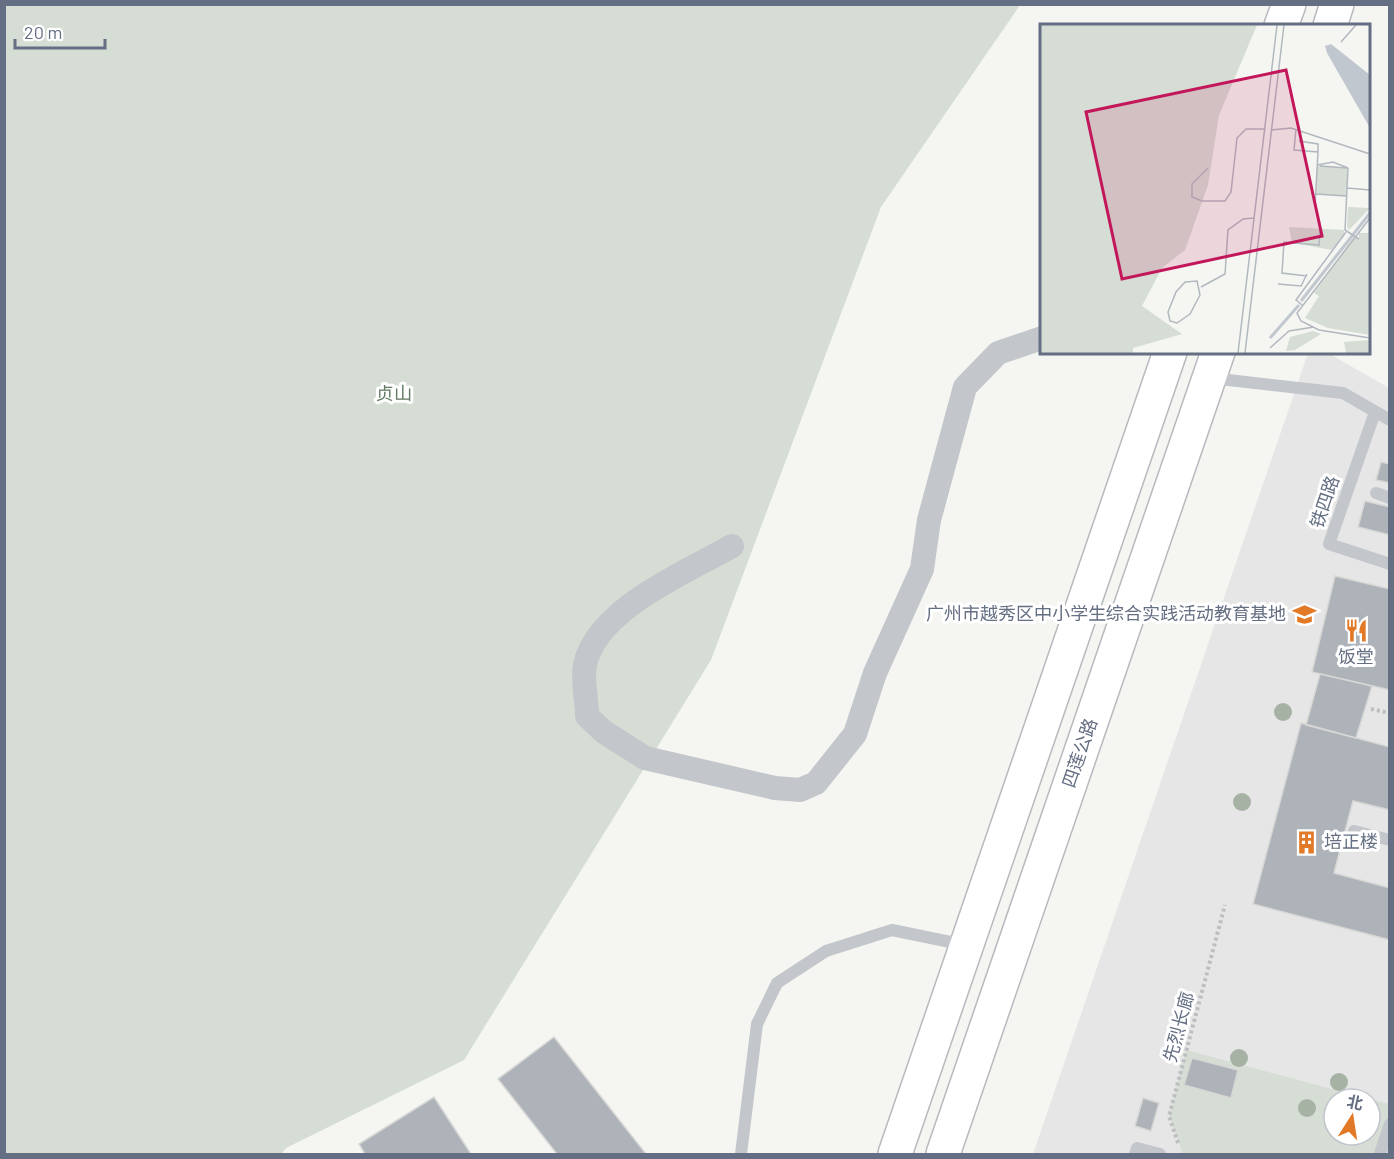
<svg xmlns="http://www.w3.org/2000/svg" width="1394" height="1159" viewBox="0 0 1394 1159" font-family="Barlow,'Noto Sans SC',sans-serif">
<style>
.built{fill:#e6e6e6;fill-rule:evenodd}
.green{fill:#d5ddd4}
.building{fill:#aeb3ba;stroke:#d7d7d5;stroke-width:1.5}
.lines{fill:none;stroke-linecap:round;stroke-linejoin:round}
.primary-casing{stroke:#b6b9be;stroke-width:36}
.path{stroke:#bdbec1;stroke-width:4;stroke-dasharray:3 3;stroke-linecap:butt}
.service{stroke:#c3c6ca;stroke-width:12}
.minor{stroke:#c3c6ca;stroke-width:24}
.primary{stroke:#fff;stroke-width:33}
.tree{fill:#a5b2a4}
.labels{text-anchor:middle;stroke-width:6;stroke-linejoin:round;paint-order:stroke}
.park-label{font-size:18px;fill:#647a64;stroke:#fff}
.street-label{font-size:18px;fill:#656f83;stroke:#fff}
.poi-label{font-size:18px;fill:#656f83;stroke:#fff;text-anchor:end}
.inset-river{fill:none;stroke:#c1c7cf;stroke-width:3}
.inset-road{fill:none;stroke:#b2b8bf;stroke-width:1.5}
.view{fill:#c2185b;fill-opacity:0.15;stroke:#c2185b;stroke-width:3}
.inset-edge{fill:none;stroke:#656f83;stroke-width:3}
</style>
<rect width="100%" height="100%" fill="#f5f6f2"/>
<!-- built -->
<path class="built" d="M1308,353H1328L1389,388V1154H1033ZM1334,1099H1370V1135H1334Z"/>
<!-- green -->
<path class="green" d="M5,5H1020L881,207L711,660L464,1060L286,1148L281,1154H5Z
M1186,1050L1369,1099H1334V1135H1370V1099L1389,1104V1154H1183L1169,1116Z"/>
<!-- building -->
<path class="building" d="M1381,462L1390,464V483L1376,480Z
M1365,501L1390,507V535L1358,527Z
M1335,576L1390,589V690L1312,672Z
M1320,674L1372,686L1356,738L1306,725Z
M1301,723L1390,747V810L1353,801L1334,873L1390,888V940L1253,904Z
M554,1037L646,1154H557L498,1079Z
M1192,1058L1238,1070L1231,1098L1184,1085Z
M434,1097L471,1154H365L359,1144Z
M1143,1098L1159,1103L1151,1131L1135,1126Z"/>
<g class="lines">
<defs>
<path id="primary" d="M1281,26L1289,4
M1330,26L1337,4
M895,1154L1170,352
M943,1154L1218,352"/>
</defs>
<!-- primary casing -->
<use href="#primary" class="primary-casing"/>
<!-- path -->
<path class="path" d="M1371,709L1390,713
M1178,1143L1169,1116L1225,905"/>
<!-- service -->
<path class="service" d="M1211,378L1343,393L1390,420
M1375,412L1329,544L1390,564
M1376,493L1390,498
M1354,831L1390,840
M741,1154L757,1024L777,983L826,951L892,930L965,945
M1135,1154L1137,1148L1160,1154
M1380,1154L1390,1124"/>
<!-- minor -->
<path class="minor" d="M732,546C687,572 596,609 585,665C582,680 587,700 587,716L604,732L645,758L775,788L800,790L816,783L855,734L875,673L922,569L929,520L965,387L998,353L1042,338"/>
<!-- primary -->
<use href="#primary" class="primary"/>
</g>
<!-- trees -->
<g class="tree">
<circle cx="1283" cy="712" r="9"/>
<circle cx="1242" cy="802" r="9"/>
<circle cx="1239" cy="1058" r="9"/>
<circle cx="1339" cy="1082" r="9"/>
<circle cx="1307" cy="1108" r="9"/>
</g>
<!-- icons -->
<defs>
<symbol id="school-bare" viewBox="-9 -9 18 18"><path d="M0-5L7-2L0 1L-7-2ZM-4 1L0 2.5L4 1V4Q0 6-4 4Z" fill="#e27927" stroke="#fff" stroke-width="2.5" paint-order="stroke"/></symbol>
<symbol id="restaurant-bare" viewBox="-9 -9 18 18"><path d="M-5-6h1v4h1v-4h1v4h1v-4h1v5L-1.5 .5V6h-2V.5L-5-1ZM5-6V6H3V1.5H1.5Q1.5-4 5-6Z" fill="#e27927" stroke="#fff" stroke-width="2.5" paint-order="stroke"/></symbol>
<symbol id="building-bare" viewBox="-9 -9 18 18"><path d="M-4-6H4V6H1V3H-1V6H-4ZM-2.5-4.3h1.7v1.8h-1.7ZM.8-4.3h1.7v1.8H.8ZM-2.5-1h1.7V.8h-1.7ZM.8-1h1.7V.8H.8Z" fill="#e27927" stroke="#fff" stroke-width="2.5" paint-order="stroke"/></symbol>
</defs>
<g fill-rule="evenodd">
<use href="#school-bare" x="1288" y="598" width="33" height="33"/>
<use href="#restaurant-bare" x="1340" y="614" width="33" height="33"/>
<use href="#building-bare" x="1290" y="826" width="33" height="33"/>
</g>
<g class="labels">
<!-- park labels -->
<g class="park-label">
<text x="394" y="400">贞山</text>
</g>
<!-- street labels -->
<g class="street-label">
<text transform="translate(1325 502) rotate(-71)" y="6">铁四路</text>
<text transform="translate(1080 753) rotate(-71)" y="6">四莲公路</text>
<text transform="translate(1179 1027) rotate(-75)" y="6">先烈长廊</text>
</g>
<!-- poi labels -->
<g class="poi-label">
<text x="1286" y="620">广州市越秀区中小学生综合实践活动教育基地</text>
<text x="1356" y="663" text-anchor="middle">饭堂</text>
<text x="1324" y="848" text-anchor="start">培正楼</text>
</g>
</g>
<!-- overview -->
<g transform="translate(1040 24)">
<rect width="330" height="330" fill="#f5f6f2"/>
<path d="M0,1H217L179,91L168,161L145,226L122,244L102,282L142,310L93,324V329H0ZM277,141L308,144L306,172L276,170ZM308,183L330,184L309,206L307,202ZM249,203L304,206V210L292,226L252,219ZM319,209H330V311L288,304L265,294L279,272L274,269L313,213L319,215ZM273,307L281,310L255,326L246,327L250,313ZM330,316V329H306L304,318Z" fill="#d5ddd4"/>
<path d="M291,20L330,51V104L287,29L285,22Z" fill="#c1c7cf"/>
<path class="inset-river" d="M261,277L330,189M230,314L259,281"/>
<path class="inset-road" d="M301,18L316,1M256,105L254,126L278,128L275,182M231,106L251,104L330,130M259,117L278,120V128M277,141L293,138L308,144M280,142L307,144M168,144L152,160V173L162,177H185L191,168L197,114L206,105H225M308,144L305,206L319,215M307,164L330,166M276,170L306,172M330,194L257,289L261,297L279,306L330,314M279,222L280,204M267,252L242,249L244,218L279,221M157,257L160,271L150,290L137,299L130,297L128,288L136,268L145,258ZM238,260L261,262L267,250M161,263L185,250L188,206L203,195L214,194M262,281L256,276L306,208M230,324L249,307L274,303M198,329L237,1M205,329L244,1"/>
<path class="view" d="M246,46L282,212L82,255L46,88Z"/>
<rect width="330" height="330" class="inset-edge"/>
</g>
<!-- border -->
<rect width="1394" height="1159" fill="none" stroke="#656f83" stroke-width="12"/>
<!-- north arrow -->
<g transform="translate(1352 1117) rotate(12)"><circle r="28" fill="#ffffff" stroke="#c1c5cd" stroke-width="1.5"/>
<path d="M0-4.5L10 22L0 15L-10 22Z" fill="#e27927"/>
<text y="-9" font-size="16" font-weight="bold" text-anchor="middle" fill="#656f83">北</text>
</g>
<!-- scale -->
<path d="M15 39v9h90v-9" fill="none" stroke="#656f83" stroke-width="3"/>
<text x="24" y="39" font-size="18" fill="#656f83" stroke="#ffffff" stroke-width="4.5" paint-order="stroke">20 m</text>
</svg>
